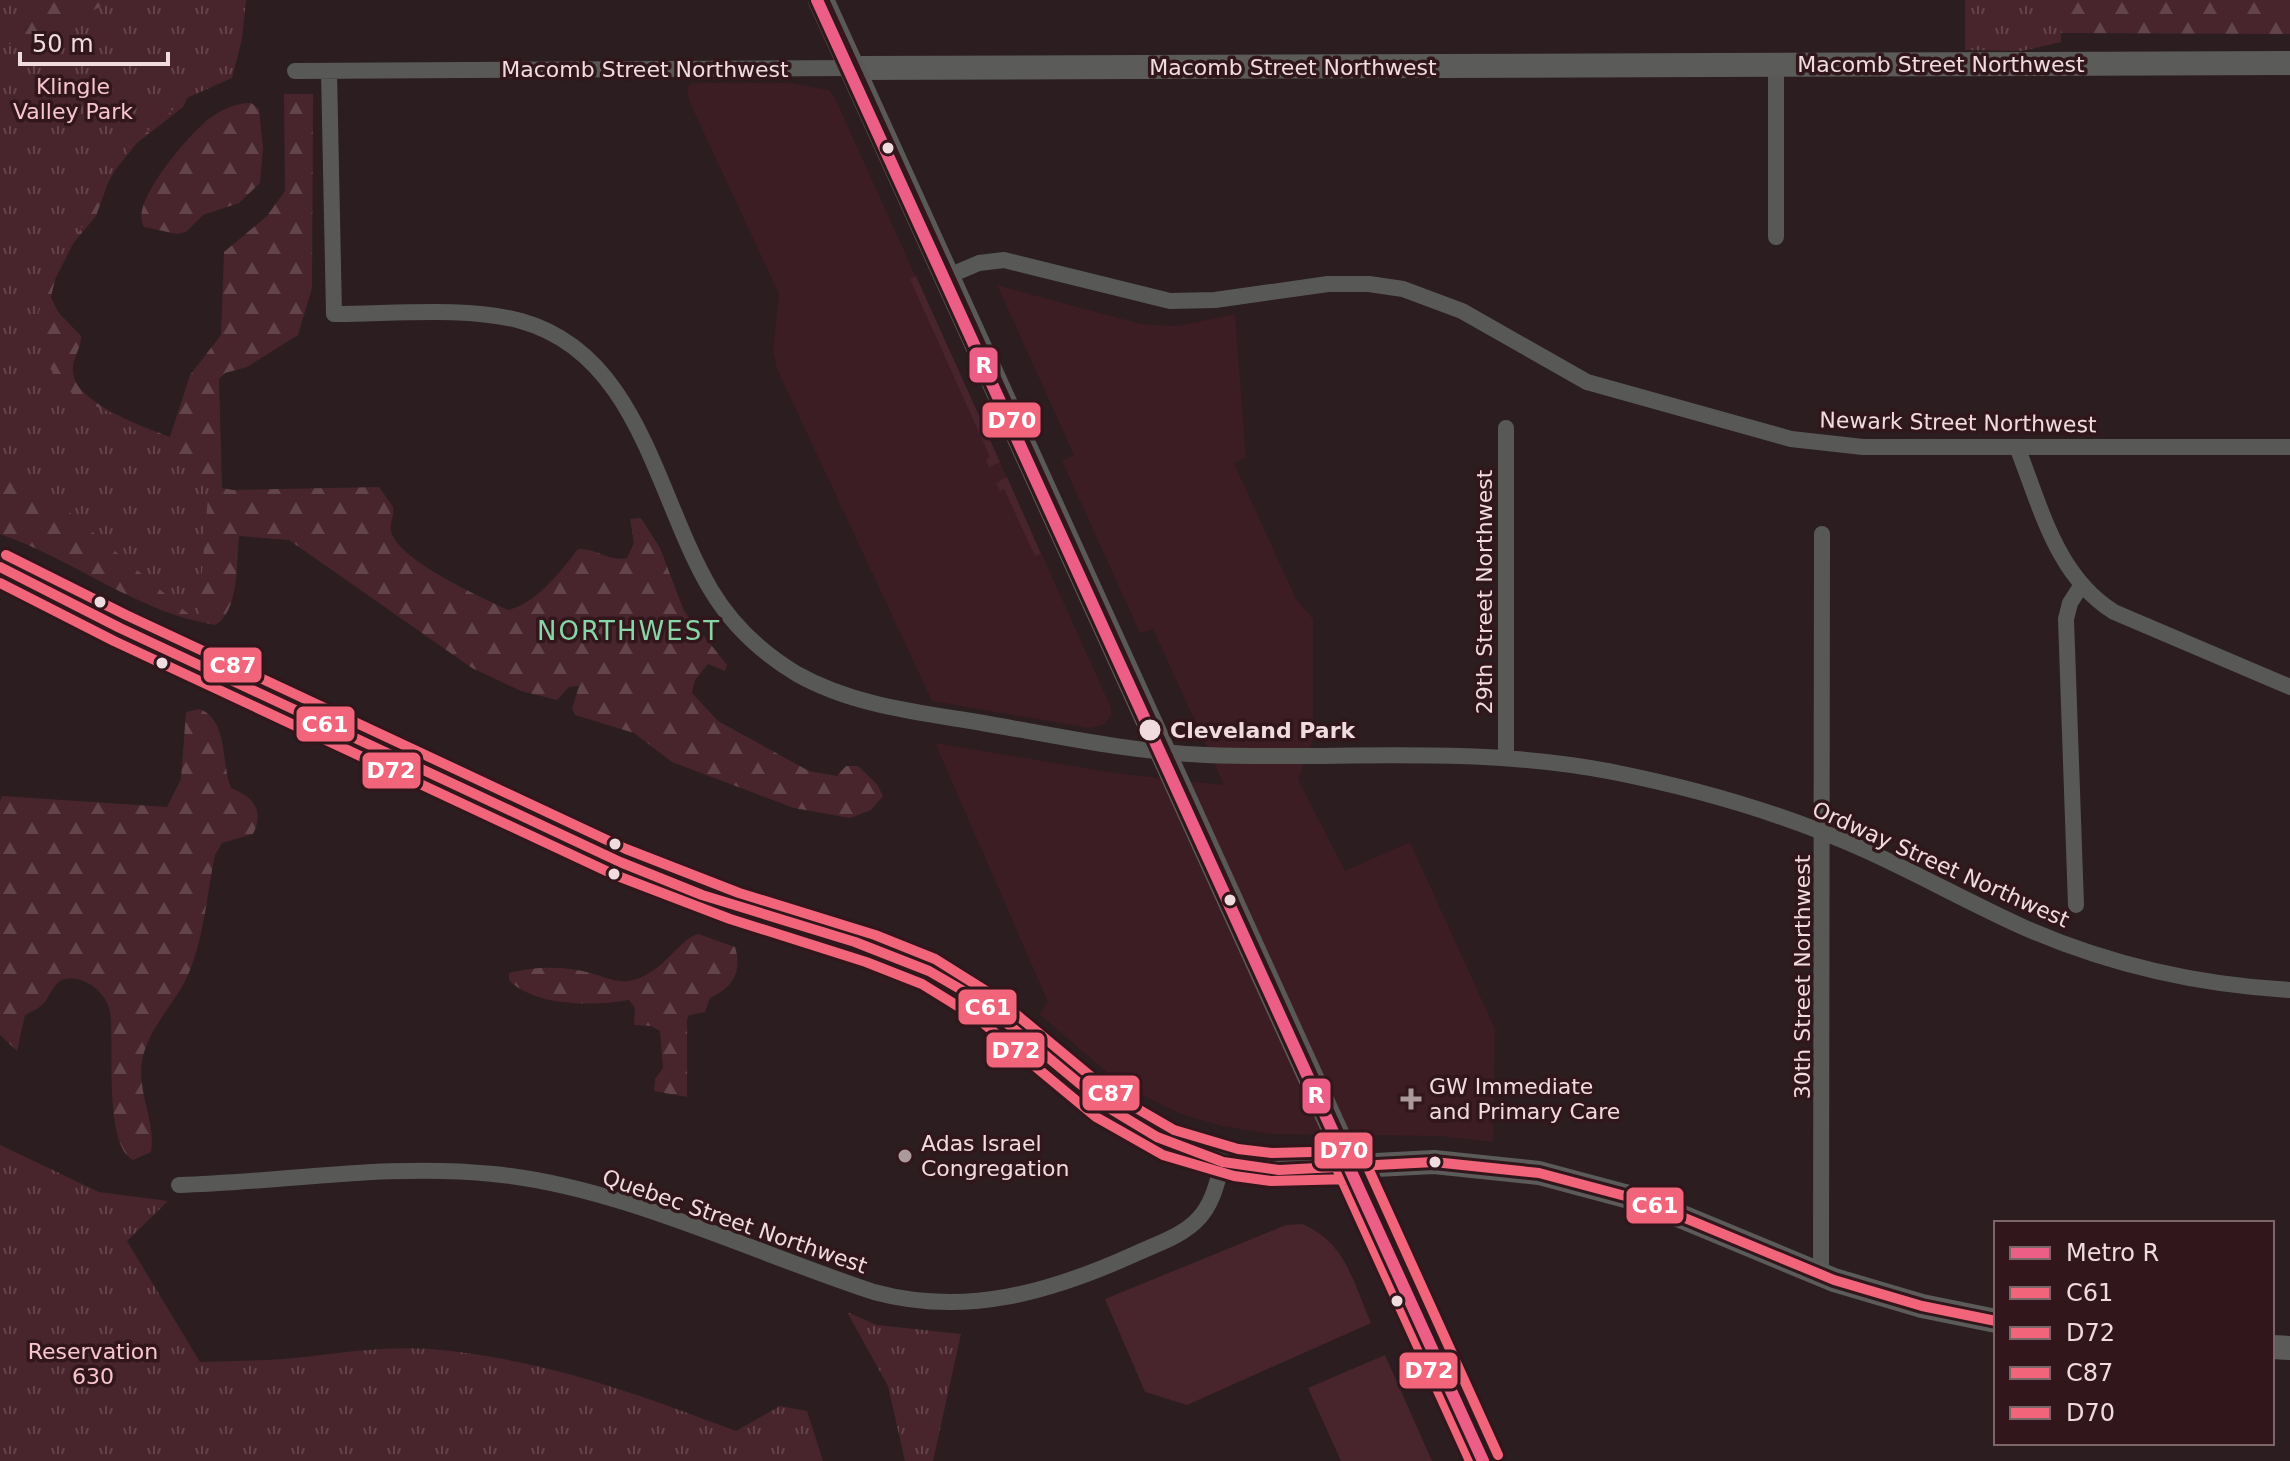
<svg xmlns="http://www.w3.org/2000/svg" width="2290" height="1461" viewBox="0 0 2290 1461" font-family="'DejaVu Sans',sans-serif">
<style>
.built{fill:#3c1d23}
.green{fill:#48252c}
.forest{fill:url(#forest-firs)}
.park{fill:url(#park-tufts)}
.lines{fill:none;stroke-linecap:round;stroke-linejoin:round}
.street{stroke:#585957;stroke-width:16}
.secondary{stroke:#5b5b5a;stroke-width:24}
.primary{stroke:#5b5958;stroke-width:26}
.bus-1-casing{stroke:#31171c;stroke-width:16}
.bus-2-casing{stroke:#31171c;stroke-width:16}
.bus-3-casing{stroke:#31171c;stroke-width:16}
.bus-4-casing{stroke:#31171c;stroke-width:16}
.bus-1{stroke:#f1647a;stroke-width:10}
.bus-2{stroke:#f1647a;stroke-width:10}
.bus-3{stroke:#f1647a;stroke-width:10}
.bus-4{stroke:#f1647a;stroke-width:10}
.metro-1-casing{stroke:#31171c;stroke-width:18}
.metro-1{stroke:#ec5e85;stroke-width:12}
.bus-dot{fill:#f0dcdf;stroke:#31171c;stroke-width:3}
.poi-dot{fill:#ab999c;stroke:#31171c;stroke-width:3}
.labels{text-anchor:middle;stroke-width:7;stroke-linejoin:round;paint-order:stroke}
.street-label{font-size:22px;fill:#f0dcdf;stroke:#31171c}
.park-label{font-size:22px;fill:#f8c5cd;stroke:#31171c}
.stop-label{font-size:22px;font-weight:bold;fill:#f0dcdf;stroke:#31171c;text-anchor:start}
.poi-label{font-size:22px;fill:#f0dcdf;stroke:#31171c;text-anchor:start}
.quarter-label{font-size:26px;letter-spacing:2px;fill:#88d5a8;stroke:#31171c}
.line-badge{stroke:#31171c;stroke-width:3}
.badge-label{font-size:22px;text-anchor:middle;font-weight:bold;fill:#fff}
</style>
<defs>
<pattern id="forest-firs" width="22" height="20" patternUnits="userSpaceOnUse" patternTransform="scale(2)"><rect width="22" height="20" fill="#48252c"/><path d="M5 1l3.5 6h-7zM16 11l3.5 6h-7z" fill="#63444a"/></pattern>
<pattern id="park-tufts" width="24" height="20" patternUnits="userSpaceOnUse" patternTransform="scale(2)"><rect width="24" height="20" fill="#48252c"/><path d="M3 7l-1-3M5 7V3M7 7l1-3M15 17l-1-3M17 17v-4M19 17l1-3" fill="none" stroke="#63444a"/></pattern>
</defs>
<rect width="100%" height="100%" fill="#2b1d20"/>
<!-- built -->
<path class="built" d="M692,83H792L829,90L834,96L1111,707V716L1103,725L1089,728L932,701L777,369L773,351L779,294L689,101L687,88Z
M997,285L1141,324L1178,326L1235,314L1246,458L1234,463L1296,599L1313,619V739L1298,779L1345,871L1410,842L1495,1029L1493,1142L1438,1136L1271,1134L1222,1126L1181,1114L1122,1085L1039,1014L1048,1002L935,743L1115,773L1224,785L1153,629L1140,633L1062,461L1074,455Z"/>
<!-- green -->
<path class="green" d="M916,276L1000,462L989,467L986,460L990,457L910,279Z
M1007,477L1041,554L1035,556L1004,489L1000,491L996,483Z
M1302,1224C1346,1242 1353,1282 1371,1323L1187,1405L1145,1392L1105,1299L1286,1225Z
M1385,1355L1432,1461H1341L1308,1388Z"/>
<!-- forest -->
<path class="forest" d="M0,0H239L183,107L137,143L111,175L96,216L66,252L57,271L51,297L58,312L81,336C82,348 71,359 73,373C76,403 144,427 170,437L190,375L221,335L224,252L267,216L285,191L284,94H313L312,288L298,335L247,367L225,373L219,379L222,488L233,490L379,487L393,507C395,515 389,524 391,531C397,560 483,598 508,610C536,604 561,571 578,549C597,548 608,562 627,558L634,543L630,519L641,518L660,548L684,611L727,665L725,671L708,664L695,680L692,693L718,721L809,771L837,776L846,766H858L877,784L883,796L871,810L850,818L794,808L672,762L634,733L575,715L572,709L579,686L569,687L557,700L521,691L472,668L289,540L239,536C236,561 240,611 215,625C136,612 75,560 0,534Z
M2043,0H2290V34L2050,33Z
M251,103L259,109L263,148L260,183L239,203L203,215L186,232L177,234L144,227C128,204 190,133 210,118C223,109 236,103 251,103Z
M199,709C229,719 221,765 231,788C253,797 265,810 253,834L222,843L215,855C207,893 204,939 188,975C175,1004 148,1028 142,1061C137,1093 156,1121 151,1152L133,1160C103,1144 115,1042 110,1012C107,993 85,975 65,979C53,981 50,999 41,1006C36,1010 30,1012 25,1015L17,1051L0,1035V801L2,796L167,807L181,779L186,712Z
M698,934L735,947C743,972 732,988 710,998L705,1012L689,1015L687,1020V1097L654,1091L655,1079L663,1068L660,1031L651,1026L634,1025L635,1008L629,1000C594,1006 535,1007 509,980V973C536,966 564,966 591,973C605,977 618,984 633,980C663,973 679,939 698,934Z"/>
<!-- park -->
<path class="park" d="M0,0H53L0,28Z
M118,0H246L242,39L232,78L187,98L128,148L79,232L37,315L49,367L75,397L111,413L209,484L198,622L0,453V48Z
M1965,0H2060L2061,42L2022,51L1965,50Z
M0,1145L99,1192L168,1201L127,1241L200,1362C234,1361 269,1361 304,1357C346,1352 388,1346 431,1349C543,1359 633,1392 736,1431L780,1406L807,1411L823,1461H0Z
M847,1312L877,1325L961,1334L933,1461H905L888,1386Z"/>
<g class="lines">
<!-- street -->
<path class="street" d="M1776,65V237
M295,71L852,68
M329,71L334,314C392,314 466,306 521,321C640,354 656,498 711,590C732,625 762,653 797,674C852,705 916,712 977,722C1053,735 1129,752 1206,755C1342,760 1477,745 1613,772C1698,789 1785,814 1865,850C1918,874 1970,903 2023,927C2107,964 2199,985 2290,990
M946,277L979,263L1004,260L1170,301L1215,300L1328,284H1369L1403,289L1462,311L1587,382L1791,439L1863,447H2290
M2017,447C2041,507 2056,576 2114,612L2290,687
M1506,756V428
M2076,905L2066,619L2070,603L2081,586
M179,1185C284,1182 389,1163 493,1174C619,1186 754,1253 874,1292C966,1317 1051,1292 1135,1254C1156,1244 1183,1236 1199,1218C1213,1203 1217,1182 1223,1162
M1821,1275L1822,534"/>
<!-- secondary -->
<path class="secondary" d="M852,68L2290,63
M0,567L120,628L620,862L702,895L855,942L929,971L979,1000L1109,1108L1157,1137L1223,1162L1279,1170L1434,1162L1539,1173L1644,1201L1834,1280L1922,1306L1996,1321
M2272,1347L2290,1348"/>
<!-- primary -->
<path class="primary" d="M821,0L1485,1461"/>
<defs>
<path id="bus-1" d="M0,567L120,628L620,862L702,895L855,942L929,971L979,1000L1109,1108L1157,1137L1223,1162L1279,1170L1434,1162L1539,1173L1644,1201L1834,1280L1922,1306L1996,1321"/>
<path id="bus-2" d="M0,583L114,641L615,875L730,919L866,962L922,984L977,1018L1096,1117L1163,1155L1234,1176L1271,1181L1352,1179
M1338,1171L1470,1461"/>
<path id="bus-3" d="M6,555L126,615L626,849L739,893L875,935L935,959L994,996L1112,1094L1174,1130L1238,1149L1272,1153L1350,1151
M1364,1159L1498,1455"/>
<path id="bus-4" d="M821,0L1485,1461"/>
</defs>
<!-- bus-1 casing -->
<use href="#bus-1" class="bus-1-casing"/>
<!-- bus-2 casing -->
<use href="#bus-2" class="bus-2-casing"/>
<!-- bus-3 casing -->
<use href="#bus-3" class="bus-3-casing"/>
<!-- bus-4 casing -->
<use href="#bus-4" class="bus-4-casing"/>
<!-- bus-1 -->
<use href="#bus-1" class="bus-1"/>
<!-- bus-2 -->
<use href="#bus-2" class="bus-2"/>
<!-- bus-3 -->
<use href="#bus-3" class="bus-3"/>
<!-- bus-4 -->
<use href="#bus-4" class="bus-4"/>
<defs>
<path id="metro-1" d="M817,0L1483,1461"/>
</defs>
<!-- metro-1 casing -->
<use href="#metro-1" class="metro-1-casing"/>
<!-- metro-1 -->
<use href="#metro-1" class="metro-1"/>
</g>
<!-- markers -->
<g class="bus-dot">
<circle cx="888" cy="148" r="7"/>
<circle cx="100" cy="602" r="7"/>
<circle cx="162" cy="663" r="7"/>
<circle cx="1150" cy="730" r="12"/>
<circle cx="615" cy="844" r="7"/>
<circle cx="614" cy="874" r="7"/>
<circle cx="1230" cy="900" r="7"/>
<circle cx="1435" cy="1162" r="7"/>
<circle cx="1397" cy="1301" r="7"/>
</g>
<g class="poi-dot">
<path d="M1407 1087h8v8h8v8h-8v8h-8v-8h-8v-8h8z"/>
<circle cx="905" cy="1156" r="8"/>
</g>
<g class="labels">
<!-- street labels -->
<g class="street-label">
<text x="1941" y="72">Macomb Street Northwest</text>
<text x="1293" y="75">Macomb Street Northwest</text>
<text x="645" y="77">Macomb Street Northwest</text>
<text transform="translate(1958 422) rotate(1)" y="8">Newark Street Northwest</text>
<text transform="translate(1484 592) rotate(-90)" y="8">29th Street Northwest</text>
<text transform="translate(1941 864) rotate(24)" y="8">Ordway Street Northwest</text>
<text transform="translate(1802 977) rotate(-90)" y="8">30th Street Northwest</text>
<text transform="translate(735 1221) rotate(19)" y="8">Quebec Street Northwest</text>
</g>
<!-- park labels -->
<g class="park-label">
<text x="73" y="94">Klingle<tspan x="73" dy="25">Valley Park</tspan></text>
<text x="93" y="1359">Reservation<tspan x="93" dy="25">630</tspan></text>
</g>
<!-- stop labels -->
<g class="stop-label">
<text x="1170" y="738">Cleveland Park</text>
</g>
<!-- poi labels -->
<g class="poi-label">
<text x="1429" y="1094">GW Immediate<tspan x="1429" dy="25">and Primary Care</tspan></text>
<text x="921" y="1151">Adas Israel<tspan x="921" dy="25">Congregation</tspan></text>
</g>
<!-- quarter labels -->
<g class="quarter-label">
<text x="629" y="640">NORTHWEST</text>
</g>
</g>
<g class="line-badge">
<rect x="968" y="346" width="31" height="38" rx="8" fill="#ec5e85"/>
<rect x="981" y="401" width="61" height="38" rx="8" fill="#f1647a"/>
<rect x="202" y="646" width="61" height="38" rx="8" fill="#f1647a"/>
<rect x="295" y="705" width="61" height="38" rx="8" fill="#f1647a"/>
<rect x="361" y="751" width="61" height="39" rx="8" fill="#f1647a"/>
<rect x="957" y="988" width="61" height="38" rx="8" fill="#f1647a"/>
<rect x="985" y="1031" width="61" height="38" rx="8" fill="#f1647a"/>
<rect x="1081" y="1074" width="60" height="38" rx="8" fill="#f1647a"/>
<rect x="1301" y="1077" width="31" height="38" rx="8" fill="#ec5e85"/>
<rect x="1313" y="1131" width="61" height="39" rx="8" fill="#f1647a"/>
<rect x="1625" y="1186" width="60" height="39" rx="8" fill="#f1647a"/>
<rect x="1398" y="1351" width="61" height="39" rx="8" fill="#f1647a"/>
</g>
<g class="badge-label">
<text x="984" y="373">R</text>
<text x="1012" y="428">D70</text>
<text x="233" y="673">C87</text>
<text x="325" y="732">C61</text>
<text x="391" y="778">D72</text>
<text x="988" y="1015">C61</text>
<text x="1016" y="1058">D72</text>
<text x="1111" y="1101">C87</text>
<text x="1316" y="1103">R</text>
<text x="1344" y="1158">D70</text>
<text x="1655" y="1213">C61</text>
<text x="1429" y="1378">D72</text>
</g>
<!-- legend -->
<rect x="1994" y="1221" width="280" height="224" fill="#31171c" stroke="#7d666a" stroke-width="2"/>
<rect x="2010" y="1247" width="40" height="12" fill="#ec5e85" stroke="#7d666a" stroke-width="2"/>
<text x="2066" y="1261" font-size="24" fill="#f0dcdf">Metro R</text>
<rect x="2010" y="1287" width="40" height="12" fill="#f1647a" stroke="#7d666a" stroke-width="2"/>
<text x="2066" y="1301" font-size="24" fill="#f0dcdf">C61</text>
<rect x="2010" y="1327" width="40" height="12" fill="#f1647a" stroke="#7d666a" stroke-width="2"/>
<text x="2066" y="1341" font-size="24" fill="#f0dcdf">D72</text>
<rect x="2010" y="1367" width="40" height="12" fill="#f1647a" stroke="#7d666a" stroke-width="2"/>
<text x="2066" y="1381" font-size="24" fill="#f0dcdf">C87</text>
<rect x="2010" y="1407" width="40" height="12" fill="#f1647a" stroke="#7d666a" stroke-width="2"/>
<text x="2066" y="1421" font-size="24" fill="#f0dcdf">D70</text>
<!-- scale -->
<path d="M20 52v12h148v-12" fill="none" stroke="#f0dcdf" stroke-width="4"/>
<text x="32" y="52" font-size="24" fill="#f0dcdf" stroke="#31171c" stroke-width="6" paint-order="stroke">50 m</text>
</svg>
